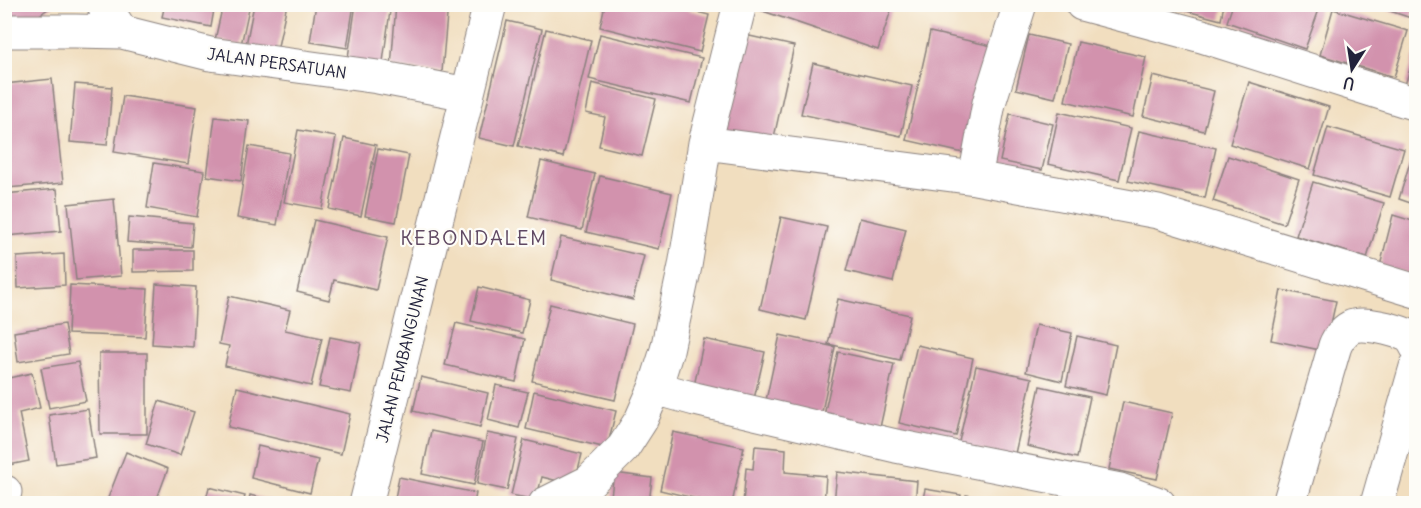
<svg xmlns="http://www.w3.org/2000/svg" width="1421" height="508" viewBox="0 0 1421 508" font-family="Delius,sans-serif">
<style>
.building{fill:#d292ad}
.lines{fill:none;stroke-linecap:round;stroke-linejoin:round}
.minor-casing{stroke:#8a807d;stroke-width:35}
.minor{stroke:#fff;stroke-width:33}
.labels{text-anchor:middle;stroke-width:4.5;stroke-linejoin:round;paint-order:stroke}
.street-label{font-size:16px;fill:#22223b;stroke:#fdfcf7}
.quarter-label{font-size:20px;letter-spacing:1.5px;fill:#604963;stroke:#fdfcf7}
</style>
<rect width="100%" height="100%" fill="#fdfcf7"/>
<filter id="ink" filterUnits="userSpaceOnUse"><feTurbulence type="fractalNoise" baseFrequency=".0167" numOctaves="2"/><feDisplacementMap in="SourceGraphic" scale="12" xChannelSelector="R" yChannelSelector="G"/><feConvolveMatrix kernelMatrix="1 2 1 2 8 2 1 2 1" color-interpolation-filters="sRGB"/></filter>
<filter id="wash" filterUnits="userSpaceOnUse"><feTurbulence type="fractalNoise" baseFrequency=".008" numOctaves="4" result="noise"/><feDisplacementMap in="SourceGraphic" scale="24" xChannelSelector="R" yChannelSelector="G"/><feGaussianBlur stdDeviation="1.35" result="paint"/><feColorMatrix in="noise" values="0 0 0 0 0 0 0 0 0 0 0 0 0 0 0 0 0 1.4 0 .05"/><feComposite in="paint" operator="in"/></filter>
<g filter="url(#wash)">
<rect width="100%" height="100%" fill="#f1debf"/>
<g id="blocks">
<!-- building -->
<path class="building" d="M4,4H55L16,31L4,14Z
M165,4H215L211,27L162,17Z
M223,4H250L241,45L215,40Z
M254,4H287L277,51L246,45Z
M316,4H354L347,48L310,42Z
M356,4H391L382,69L347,64Z
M396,4H448L442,72L391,67Z
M605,4H665L709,15L700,52L600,27Z
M755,4H893L878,50L754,8Z
M1160,4H1224L1221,20Z
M1233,4H1321L1305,49L1227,22Z
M1372,5H1415L1411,18Z
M1333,9L1408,31L1394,77L1320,55Z
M507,21L542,29L514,146L479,138Z
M546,29L591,40L563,157L518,146Z
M930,32L992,46L968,154L906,140Z
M736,33L794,46L773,142L715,129Z
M600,34L702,58L691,103L589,79Z
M1029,35L1068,44L1055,98L1016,89Z
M1078,42L1146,57L1133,117L1065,101Z
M1416,50V89L1405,85Z
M813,63L912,86L901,136L801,114Z
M1153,76L1214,91L1204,131L1143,116Z
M52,79L63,183L7,188L4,161V84Z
M1249,82L1329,107L1310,169L1230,144Z
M592,83L656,99L642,156L599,146L605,117L586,113Z
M75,84L112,87L107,145L70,142Z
M123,96L197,107L188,164L114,152Z
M1059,112L1131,128L1119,180L1048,164Z
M1010,114L1053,124L1042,170L1000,161Z
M215,117L249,121L241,181L207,176Z
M1328,127L1404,149L1390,197L1314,175Z
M298,130L336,137L322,209L284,202Z
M1139,131L1216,148L1205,198L1128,181Z
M344,138L376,145L361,216L329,209Z
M1416,142V205L1399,199Z
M249,146L289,153L277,225L237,218Z
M378,149L409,155L396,222L365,216Z
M1228,156L1299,179L1284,224L1213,201Z
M541,161L595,174L582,230L528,217Z
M154,163L204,171L197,217L147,208Z
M600,176L672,193L659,249L586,232Z
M1313,182L1384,203L1367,258L1296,236Z
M57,189L61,231L6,236L4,194Z
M114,199L121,276L76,280L68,204Z
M1393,215L1416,222V276L1380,266Z
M129,217L193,223L191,247L127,242Z
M781,217L827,227L806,320L760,309Z
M860,218L906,229L893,282L846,271Z
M314,220L388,237L376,290L334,280L329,300L297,292Z
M561,237L644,256L633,300L551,280Z
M133,250H193V271L133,272Z
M64,254L65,285L18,288L17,257Z
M156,284L196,287L193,347L152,344Z
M70,285L148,289L145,337L68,334Z
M479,287L530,300L522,333L471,321Z
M1281,290L1336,301L1325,351L1271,340Z
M229,296L290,310L285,330L322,338L311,386L225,366L229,346L219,344Z
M838,299L910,315L900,360L828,344Z
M550,304L633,324L615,400L532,381Z
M456,323L525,339L516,382L445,365Z
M64,324L69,354L18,362L14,332Z
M1036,325L1072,333L1062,381L1026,372Z
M780,335L835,347L821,417L765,405Z
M1077,336L1116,345L1106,395L1066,386Z
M330,337L361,343L351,393L319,387Z
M704,339L765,352L754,399L694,386Z
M917,345L973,358L956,436L899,423Z
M838,352L894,364L879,432L823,420Z
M99,353H147V434H100Z
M78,362L86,401L49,408L41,368Z
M976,366L1032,378L1014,458L958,446Z
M32,373L40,408L19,413L29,461L4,466V379Z
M421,377L488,393L480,427L413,411Z
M496,385L528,392L519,428L488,420Z
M1040,386L1090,397L1077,458L1027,446Z
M237,387L350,414L341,454L228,427Z
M534,391L616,411L607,448L526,429Z
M159,401L194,412L180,455L146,444Z
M1123,402L1172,413L1157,479L1109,469Z
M88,409L96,458L56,464L49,415Z
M431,431L483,442L474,485L422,474Z
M673,432L744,447L732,504H718L660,490Z
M487,433L518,439L507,490L477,484Z
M524,440L582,454L574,485L542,477L536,500L511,495Z
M258,446L318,460L310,493L251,478Z
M755,446L786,449L785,472L826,476L824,504H743L746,468L753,469Z
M126,452L168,469L155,504L106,503Z
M837,472L917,481L915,504H834Z
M614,473L652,478L649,504H610Z
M399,477L476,493L474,504H394Z
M209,487L245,496L243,504H205Z
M925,489L961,495L960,504H922Z
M250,495L280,503V504H248Z
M966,495L1009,502V504H965Z
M660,501L691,502V504H660Z"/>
</g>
</g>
<g filter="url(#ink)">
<use href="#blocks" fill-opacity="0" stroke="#8a807d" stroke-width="1.5"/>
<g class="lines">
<defs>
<path id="minor" d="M103,4L122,32
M1082,4L1202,36L1416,104
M4,31H75L122,32L210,54L378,77L467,94
M705,143L975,178L1158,212L1416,291
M975,178L989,103L1020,4
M655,388L695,399L896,446L1120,490L1159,504
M4,493L5,492
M366,504L490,4
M545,504L589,482L623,448L641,420L655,388L667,350L685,266L705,143L740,4
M1289,504L1334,349C1336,341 1343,331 1351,327C1363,321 1395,330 1407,335C1412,338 1414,341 1416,346
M1377,504L1416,367"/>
</defs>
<!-- minor casing -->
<use href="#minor" class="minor-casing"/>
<!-- minor -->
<use href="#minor" class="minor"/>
</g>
</g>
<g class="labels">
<!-- street labels -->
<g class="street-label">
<text transform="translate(277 63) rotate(8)" y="6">JALAN PERSATUAN</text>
<text transform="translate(402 359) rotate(-76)" y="6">JALAN PEMBANGUNAN</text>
</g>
<!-- quarter labels -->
<g class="quarter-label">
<text x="474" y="245">KEBONDALEM</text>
</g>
</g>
<!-- margin -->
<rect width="1421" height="508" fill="none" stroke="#fdfcf7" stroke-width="24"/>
<!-- north arrow -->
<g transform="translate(1352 69) rotate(192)" stroke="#fdfcf7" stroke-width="4.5" paint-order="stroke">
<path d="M0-4.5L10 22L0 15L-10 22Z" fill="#22223b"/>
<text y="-9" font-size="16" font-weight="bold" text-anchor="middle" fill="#22223b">U</text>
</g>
</svg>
